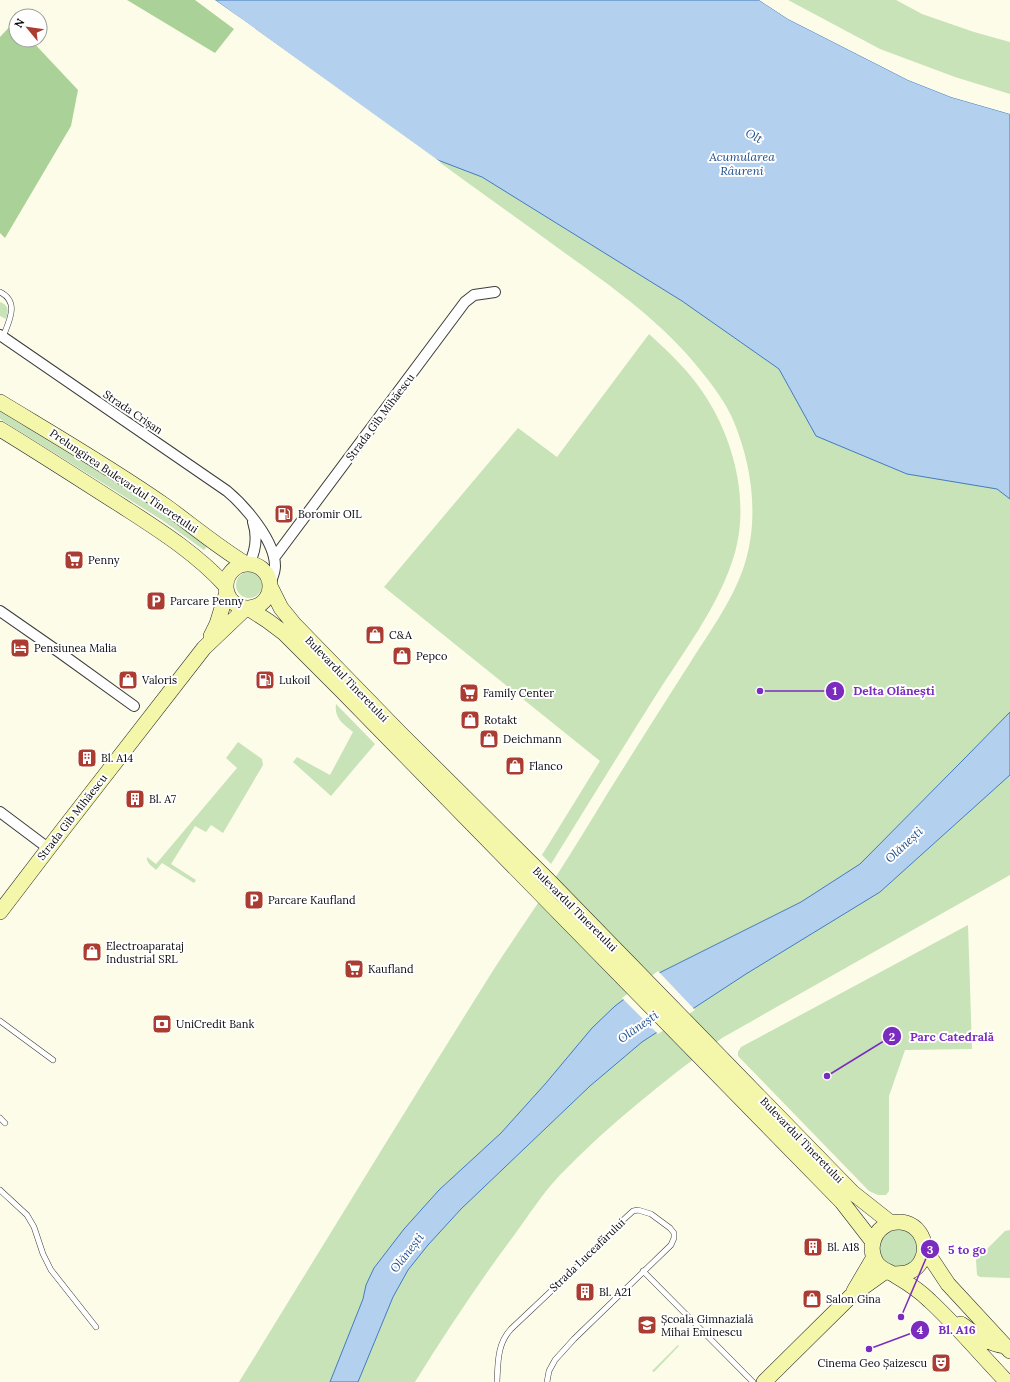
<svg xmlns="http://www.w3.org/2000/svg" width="1010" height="1382" viewBox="0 0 1010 1382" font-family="Lora,serif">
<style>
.green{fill:#c7e3b7}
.forest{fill:#aad298}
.water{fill:#b3d0ef;stroke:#417bbe}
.pier{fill:#fdfce9}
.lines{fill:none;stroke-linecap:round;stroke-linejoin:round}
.lane-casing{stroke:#3d3d3d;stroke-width:6}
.street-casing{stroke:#3d3d3d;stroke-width:12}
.secondary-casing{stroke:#2c2c2c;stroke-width:16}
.lane{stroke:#fff;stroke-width:5}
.street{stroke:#fff;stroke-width:10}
.secondary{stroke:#f4f6aa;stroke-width:15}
.labels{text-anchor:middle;stroke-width:4;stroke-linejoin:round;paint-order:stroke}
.street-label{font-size:11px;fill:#0a0a0a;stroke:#fff}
.poi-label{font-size:11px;fill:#0a0a0a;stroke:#fff;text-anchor:start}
.water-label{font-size:12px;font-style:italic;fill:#214f8d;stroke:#fff}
.leader{fill:none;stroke:#7b2cbf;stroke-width:1.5}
.callout-dot{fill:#7b2cbf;stroke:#fff;stroke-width:1.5}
.mark-label{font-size:12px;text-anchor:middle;font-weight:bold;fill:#fff}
.callout-label{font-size:12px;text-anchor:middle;font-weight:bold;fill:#7b2cbf;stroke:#fff;stroke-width:4;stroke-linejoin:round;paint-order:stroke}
</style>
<rect width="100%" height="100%" fill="#fdfce9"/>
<!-- green -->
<path class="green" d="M788,0H896L922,14L974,32L1010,42V94L955,77L880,49Z
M435,159L482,177L682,301L779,369L816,436L907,474L998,489L1010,499V712L964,759L860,864L801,902L659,973L615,1006L501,1133L439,1190L404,1229L374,1268L366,1285L363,1299L330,1382H239C324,1244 408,1106 494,969C515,937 536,906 557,875C575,847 592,819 609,791C636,748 663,705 690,663C710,631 734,599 745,563C759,517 752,466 734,422C726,403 714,387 701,371C662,321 609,285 558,248C517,218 476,189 435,159Z
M0,302C9,305 9,312 6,319L0,316Z
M649,334C670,353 691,373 706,397C736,444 751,508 732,562C716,609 685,650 658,692C622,749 587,806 551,864L542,855L600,761L384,587L518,428L557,457Z
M0,411L166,513L208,545L204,550L162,520L0,419Z
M236 585a13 13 0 1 1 26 0a13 13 0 1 1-26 0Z
M336,704L375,744L331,796L293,762L297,757L330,775L353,732C343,724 334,718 336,704Z
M238,742L262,759L263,765L223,833L211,825L206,832L195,826L171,864L196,880L194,883L162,863L156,870C152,866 146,863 147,857L156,864L237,768L226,758Z
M1010,775V875L722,1038C665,1080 608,1125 559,1176C542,1194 529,1215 515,1234C479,1282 446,1332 415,1382H358L393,1297L408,1270L428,1245L461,1209L590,1086L642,1042L746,974L880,892Z
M968,925L972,1049L905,1050L889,1096V1191L886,1195H878L869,1191L738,1056V1052L741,1047Z
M900,1228L911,1233L918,1243V1255L910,1266L897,1269L881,1259C877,1240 880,1234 900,1228Z
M1010,1230V1278L980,1277L977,1275L976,1260L1005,1231Z
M678,1345L679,1346L654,1372L652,1371Z"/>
<!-- forest -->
<path class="forest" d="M127,0H195L234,29L215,53Z
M14,22L16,24V40H31L78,90L71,126L5,238L0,233V37Z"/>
<!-- water -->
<path class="water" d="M215,0H759L788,19L908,80L951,97L1010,114V499L997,489L907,474L816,436L779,369L682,301L482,177L435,159Z
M1010,712V775L880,892L746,974L642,1042L590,1086L461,1209L428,1245L408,1270L393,1297L358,1382H330L363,1299L366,1285L374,1268L404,1229L439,1190L501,1133L546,1083L592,1028L615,1006L659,973L801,902L860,864L964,759Z"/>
<!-- pier -->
<path class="pier" d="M213,0H215L242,19L442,163L434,160Z
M759,0H763L789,18L909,79L951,95L1010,111V114L951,97L908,80L788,19Z
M658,971L695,1010L658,1034L622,998Z"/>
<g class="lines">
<defs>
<path id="lane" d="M0,292C20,302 9,321 3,337
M0,1021L53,1060
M0,1118L5,1123
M0,1190L27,1215L34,1227L43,1254L51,1270L96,1327
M643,1271L753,1382
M497,1382C498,1363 497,1344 511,1329L583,1261L621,1222L633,1211L638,1210L651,1214L670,1228L674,1233V1238L671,1245L574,1339L555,1360L549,1371L547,1382"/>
<path id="street" d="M0,335L227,491C245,506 275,541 275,566C275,573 272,578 270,584
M274,558L465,302L474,295L495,292
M249,564C256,550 258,537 253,522
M0,611L59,652L134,706
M0,812L48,848"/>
<path id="secondary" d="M0,402C56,436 113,469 167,507C193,526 218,547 246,564
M0,429C41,454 81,480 122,506C159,530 196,553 226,586
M226 586a22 22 0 1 1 44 0a22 22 0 1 1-44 0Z
M270,586L281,608L294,624L400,733L548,880L853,1193L891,1223
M248,608L268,621L284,633L340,689L842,1202L873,1242
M211,636L217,624L227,592
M0,912L61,832L204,648L246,608
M924,1244L932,1260L948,1284L1010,1351
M894,1274C899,1274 904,1274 909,1272C931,1263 929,1230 906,1223C899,1221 889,1222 883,1227C872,1235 869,1251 876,1262C881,1270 889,1271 896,1276C908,1283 920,1291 930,1301C957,1326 981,1355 1007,1382
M854,1291L874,1257
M961,1324C975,1334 988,1344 1005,1346
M764,1382L851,1296L886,1271"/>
</defs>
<!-- lane casing -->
<use href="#lane" class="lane-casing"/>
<!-- street casing -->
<use href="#street" class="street-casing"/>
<!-- secondary casing -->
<use href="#secondary" class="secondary-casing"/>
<!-- lane -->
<use href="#lane" class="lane"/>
<!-- street -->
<use href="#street" class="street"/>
<!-- secondary -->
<use href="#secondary" class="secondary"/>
</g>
<!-- icons -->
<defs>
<symbol id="fuel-square" viewBox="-11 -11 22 22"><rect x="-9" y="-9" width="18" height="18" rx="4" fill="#aa3c31" stroke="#fff"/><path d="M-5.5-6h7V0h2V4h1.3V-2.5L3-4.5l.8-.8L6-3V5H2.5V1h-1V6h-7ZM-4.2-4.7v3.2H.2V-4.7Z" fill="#fff"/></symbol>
<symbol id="supermarket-square" viewBox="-11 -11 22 22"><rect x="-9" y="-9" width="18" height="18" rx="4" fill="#aa3c31" stroke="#fff"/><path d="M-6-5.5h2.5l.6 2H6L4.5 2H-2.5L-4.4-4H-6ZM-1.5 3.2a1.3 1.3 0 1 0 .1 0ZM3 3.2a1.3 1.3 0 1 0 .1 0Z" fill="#fff"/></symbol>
<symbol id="parking-square" viewBox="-11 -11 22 22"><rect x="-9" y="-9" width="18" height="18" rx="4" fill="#aa3c31" stroke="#fff"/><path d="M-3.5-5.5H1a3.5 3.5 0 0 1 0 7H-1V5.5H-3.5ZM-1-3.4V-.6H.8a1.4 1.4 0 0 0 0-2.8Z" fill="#fff"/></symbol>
<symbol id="shop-square" viewBox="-11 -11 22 22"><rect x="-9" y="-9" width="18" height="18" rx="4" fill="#aa3c31" stroke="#fff"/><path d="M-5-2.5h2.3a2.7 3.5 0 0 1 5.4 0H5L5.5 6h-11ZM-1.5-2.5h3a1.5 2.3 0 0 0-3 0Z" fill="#fff"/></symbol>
<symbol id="hotel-square" viewBox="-11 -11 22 22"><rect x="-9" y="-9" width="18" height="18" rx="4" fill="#aa3c31" stroke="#fff"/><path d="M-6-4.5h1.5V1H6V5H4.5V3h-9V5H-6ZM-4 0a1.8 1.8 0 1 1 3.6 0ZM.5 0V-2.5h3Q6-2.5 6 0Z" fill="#fff"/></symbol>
<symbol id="building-square" viewBox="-11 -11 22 22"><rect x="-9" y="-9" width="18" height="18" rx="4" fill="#aa3c31" stroke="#fff"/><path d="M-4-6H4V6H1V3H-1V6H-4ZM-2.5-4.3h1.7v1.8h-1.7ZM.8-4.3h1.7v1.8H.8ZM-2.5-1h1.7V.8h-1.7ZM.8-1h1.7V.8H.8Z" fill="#fff"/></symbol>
<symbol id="bank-square" viewBox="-11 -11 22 22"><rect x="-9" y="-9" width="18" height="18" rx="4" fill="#aa3c31" stroke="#fff"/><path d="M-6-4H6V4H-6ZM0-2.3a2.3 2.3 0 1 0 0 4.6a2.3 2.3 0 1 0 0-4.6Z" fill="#fff"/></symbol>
<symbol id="school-square" viewBox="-11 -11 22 22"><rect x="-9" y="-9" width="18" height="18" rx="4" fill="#aa3c31" stroke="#fff"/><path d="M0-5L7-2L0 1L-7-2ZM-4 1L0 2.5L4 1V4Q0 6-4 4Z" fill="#fff"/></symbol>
<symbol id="theatre-square" viewBox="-11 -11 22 22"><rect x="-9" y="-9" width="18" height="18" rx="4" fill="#aa3c31" stroke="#fff"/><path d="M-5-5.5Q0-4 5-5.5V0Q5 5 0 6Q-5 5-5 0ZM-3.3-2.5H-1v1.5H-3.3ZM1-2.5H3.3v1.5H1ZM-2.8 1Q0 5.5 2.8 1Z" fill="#fff"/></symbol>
</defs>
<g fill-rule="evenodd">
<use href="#fuel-square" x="273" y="503" width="22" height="22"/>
<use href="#supermarket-square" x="63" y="549" width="22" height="22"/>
<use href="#parking-square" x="145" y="590" width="22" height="22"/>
<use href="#shop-square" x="364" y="624" width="22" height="22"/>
<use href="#hotel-square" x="9" y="637" width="22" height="22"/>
<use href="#shop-square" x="391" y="645" width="22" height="22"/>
<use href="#shop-square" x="117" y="669" width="22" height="22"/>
<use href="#fuel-square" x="254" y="669" width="22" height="22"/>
<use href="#supermarket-square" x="458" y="682" width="22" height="22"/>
<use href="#shop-square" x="459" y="709" width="22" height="22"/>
<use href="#shop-square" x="478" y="728" width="22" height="22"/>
<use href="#building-square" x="76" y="747" width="22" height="22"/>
<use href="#shop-square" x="504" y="755" width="22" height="22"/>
<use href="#building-square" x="124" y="788" width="22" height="22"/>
<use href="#parking-square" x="243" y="889" width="22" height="22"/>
<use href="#shop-square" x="81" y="941" width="22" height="22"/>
<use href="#supermarket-square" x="343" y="958" width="22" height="22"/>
<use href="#bank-square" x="151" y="1013" width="22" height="22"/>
<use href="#building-square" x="802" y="1236" width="22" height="22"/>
<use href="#building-square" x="574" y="1281" width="22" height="22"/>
<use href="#shop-square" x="801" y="1288" width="22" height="22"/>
<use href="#school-square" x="636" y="1314" width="22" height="22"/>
<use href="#theatre-square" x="930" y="1352" width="22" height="22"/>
</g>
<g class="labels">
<!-- street labels -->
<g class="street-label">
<text transform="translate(133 412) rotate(34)" y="4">Strada Crișan</text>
<text transform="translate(380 417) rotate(-53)" y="4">Strada Gib Mihăescu</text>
<text transform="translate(124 481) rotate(34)" y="4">Prelungirea Bulevardul Tineretului</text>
<text transform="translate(347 679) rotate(46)" y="4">Bulevardul Tineretului</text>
<text transform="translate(72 817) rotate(-52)" y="4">Strada Gib Mihăescu</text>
<text transform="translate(575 909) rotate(45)" y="4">Bulevardul Tineretului</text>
<text transform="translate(802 1140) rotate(46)" y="4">Bulevardul Tineretului</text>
<text transform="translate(587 1255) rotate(-44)" y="4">Strada Luceafărului</text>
</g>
<!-- poi labels -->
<g class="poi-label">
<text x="298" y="518">Boromir OIL</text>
<text x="88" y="564">Penny</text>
<text x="170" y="605">Parcare Penny</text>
<text x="389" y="639">C&amp;A</text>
<text x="34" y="652">Pensiunea Malia</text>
<text x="416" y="660">Pepco</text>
<text x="142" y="684">Valoris</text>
<text x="279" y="684">Lukoil</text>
<text x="483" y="697">Family Center</text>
<text x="484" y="724">Rotakt</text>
<text x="503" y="743">Deichmann</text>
<text x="101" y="762">Bl. A14</text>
<text x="529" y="770">Flanco</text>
<text x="149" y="803">Bl. A7</text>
<text x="268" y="904">Parcare Kaufland</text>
<text x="106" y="950">Electroaparataj<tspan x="106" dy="13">Industrial SRL</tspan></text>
<text x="368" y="973">Kaufland</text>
<text x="176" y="1028">UniCredit Bank</text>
<text x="827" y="1251">Bl. A18</text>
<text x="599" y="1296">Bl. A21</text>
<text x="826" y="1303">Salon Gina</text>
<text x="661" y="1323">Școala Gimnazială<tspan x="661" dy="13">Mihai Eminescu</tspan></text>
<text x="927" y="1367" text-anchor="end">Cinema Geo Șaizescu</text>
</g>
<!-- water labels -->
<g class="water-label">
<text transform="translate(754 136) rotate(28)" y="4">Olt</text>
<text x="742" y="161">Acumularea<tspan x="742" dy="14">Râureni</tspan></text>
<text transform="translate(904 845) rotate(-43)" y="4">Olănești</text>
<text transform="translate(638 1027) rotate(-35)" y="4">Olănești</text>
<text transform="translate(407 1253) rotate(-52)" y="4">Olănești</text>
</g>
</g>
<!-- callouts -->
<path class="leader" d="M760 691L835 691M827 1076L892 1036M901 1317L930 1249M869 1349L920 1330"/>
<g class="callout-dot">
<circle cx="760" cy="691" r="4"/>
<circle cx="827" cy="1076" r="4"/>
<circle cx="901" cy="1317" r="4"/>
<circle cx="869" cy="1349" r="4"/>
<circle cx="835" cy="691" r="10"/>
<circle cx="892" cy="1036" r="10"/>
<circle cx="930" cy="1249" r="10"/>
<circle cx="920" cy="1330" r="10"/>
</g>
<g class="mark-label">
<text x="835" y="695">1</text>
<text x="892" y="1041">2</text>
<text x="930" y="1254">3</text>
<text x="920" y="1334">4</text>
</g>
<g class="callout-label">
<text x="894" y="695">Delta Olănești</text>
<text x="952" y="1041">Parc Catedrală</text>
<text x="967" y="1254">5 to go</text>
<text x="957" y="1334">Bl. A16</text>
</g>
<!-- north arrow -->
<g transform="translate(28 28) rotate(299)"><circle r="19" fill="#ffffff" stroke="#9d9d9d"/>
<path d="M0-3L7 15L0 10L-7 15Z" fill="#aa3c31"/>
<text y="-6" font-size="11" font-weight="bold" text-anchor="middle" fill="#0a0a0a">N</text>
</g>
</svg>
